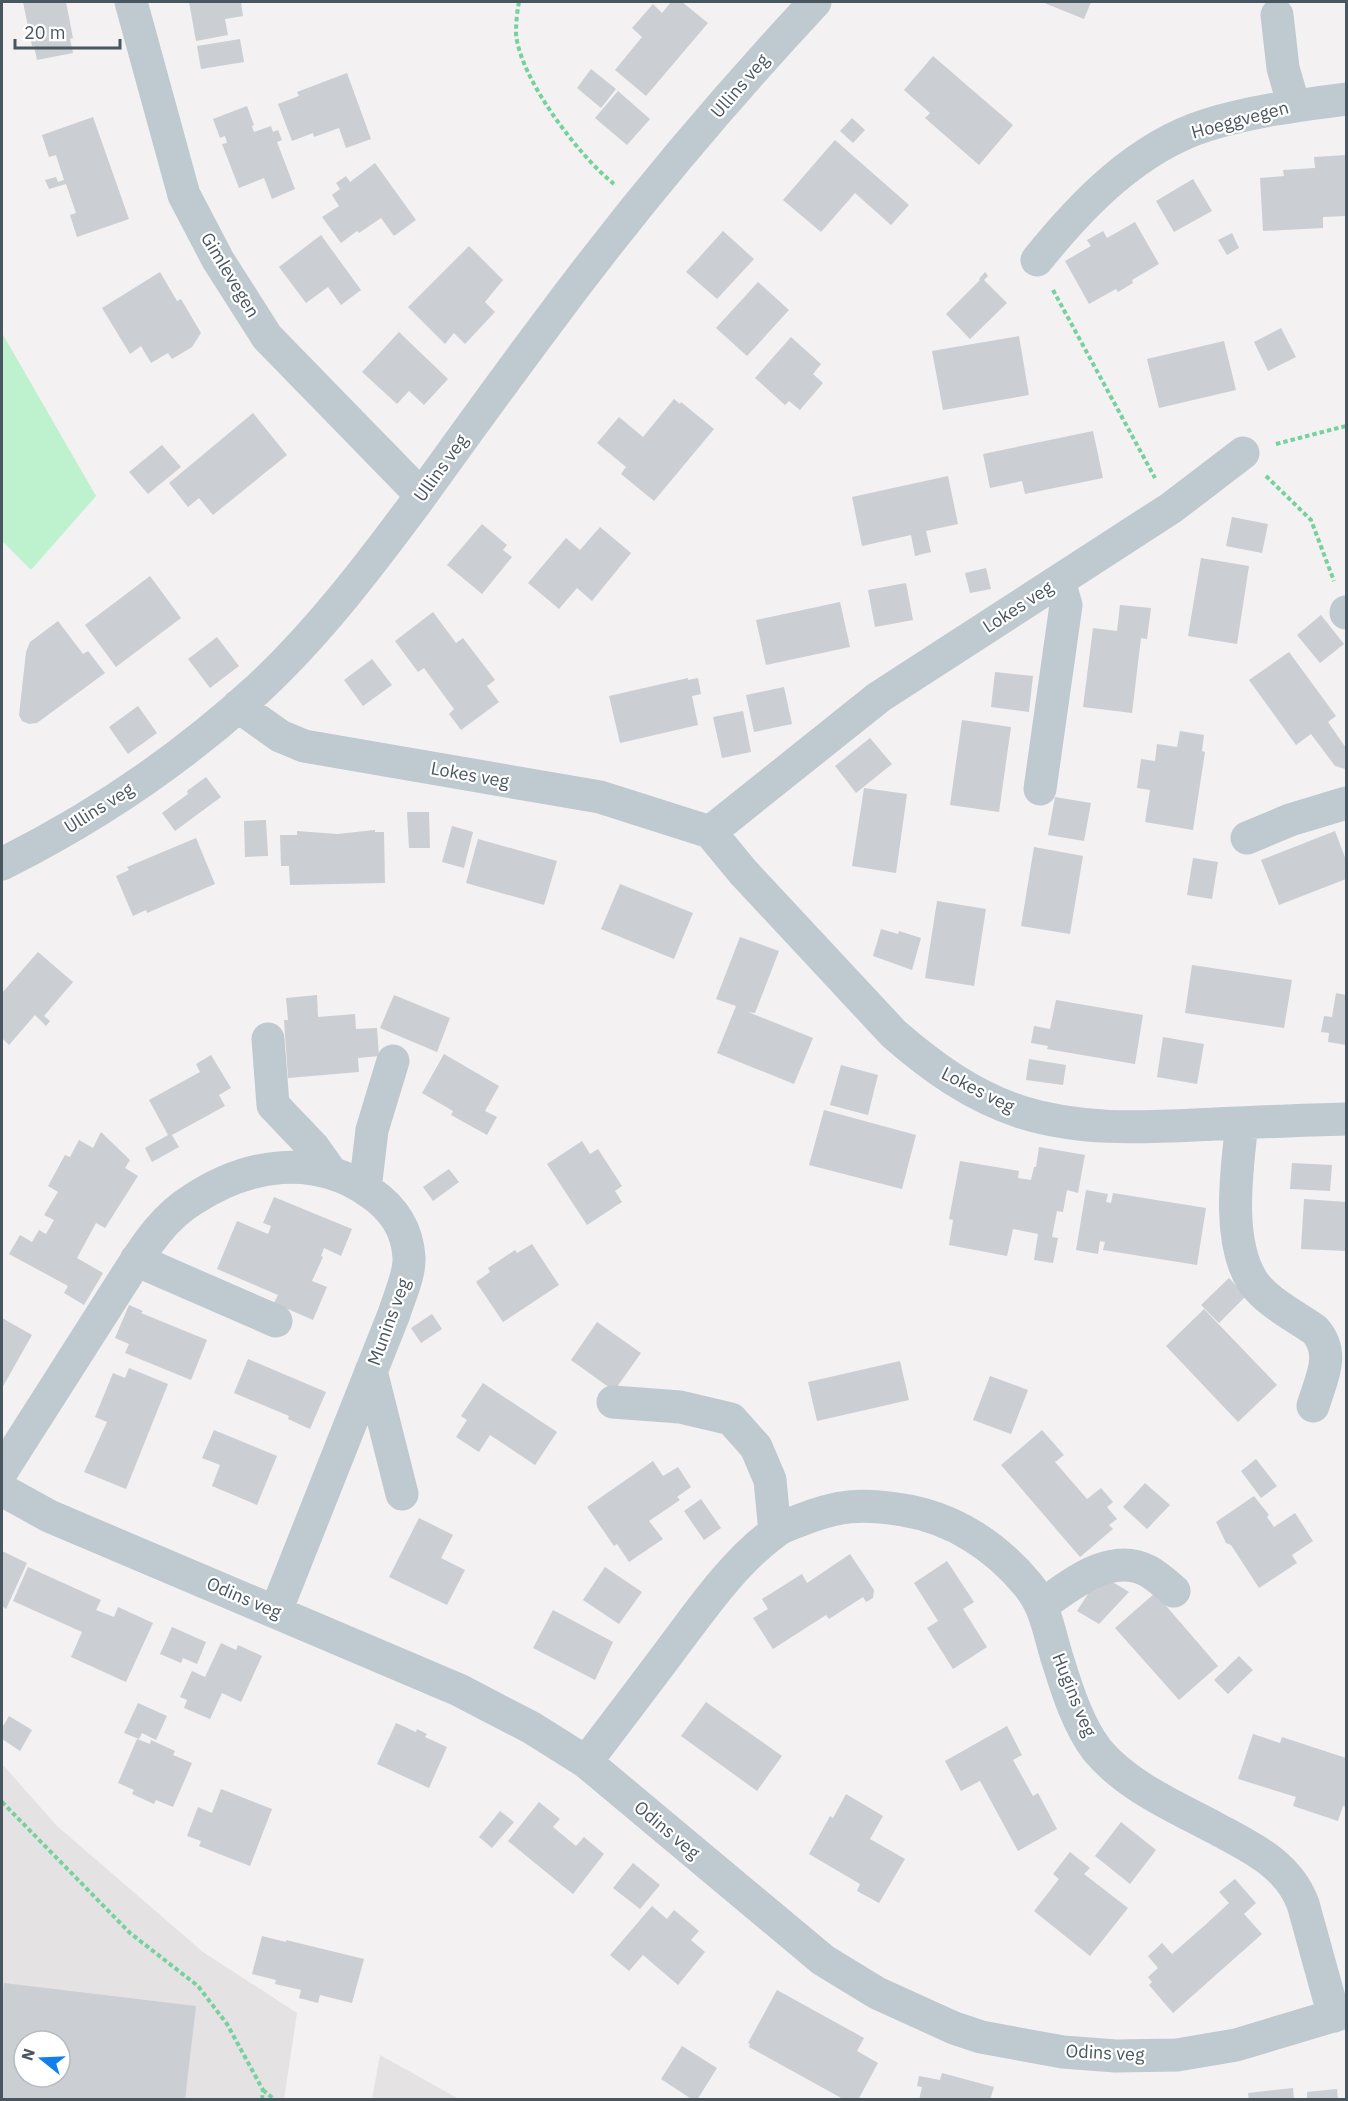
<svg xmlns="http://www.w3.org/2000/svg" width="1348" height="2101" viewBox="0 0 1348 2101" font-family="'IBM Plex Sans',sans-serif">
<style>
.education{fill:#e4e2e3;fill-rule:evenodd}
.green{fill:#bef2cf}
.building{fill:#cbced3;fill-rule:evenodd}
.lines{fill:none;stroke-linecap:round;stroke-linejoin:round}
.path{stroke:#75d19d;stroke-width:4;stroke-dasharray:4.5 3;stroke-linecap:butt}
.minor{stroke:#bec9d0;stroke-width:33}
.labels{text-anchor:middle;stroke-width:4.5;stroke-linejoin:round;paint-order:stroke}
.street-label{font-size:18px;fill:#48565f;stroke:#fff}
</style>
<rect width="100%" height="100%" fill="#f3f1f1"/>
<!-- education -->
<path class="education" d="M2,1764L57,1826L203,1952L297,2013L284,2099H2ZM24,2041H60V2077H24Z
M380,2055L459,2099H372Z"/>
<!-- green -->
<path class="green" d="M2,333L96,496L31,570L2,541Z"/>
<!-- building -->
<path class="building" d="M23,2H66L73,38L70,39L73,53L37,60L34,46H32Z
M189,2H241L243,16L225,19L228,35L196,41Z
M671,2H682L708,23L646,96L615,70L642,37L632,28L653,4L662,13Z
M1042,2H1091L1084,19Z
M240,39L244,62L201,69L197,46Z
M933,56L1013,125L979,165L925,118L930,113L904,90Z
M591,69L616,89L601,108L577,88Z
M347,73L371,139L346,148L339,128L314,137L313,133L292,141L278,104L299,96L297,92Z
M618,91L650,119L627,145L595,118Z
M247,106L254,125L252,126L254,132L271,126L273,132L278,130L282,140L277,142L295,189L272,199L264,178L239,188L222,144L227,143L225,136L220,138L213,119Z
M93,117L129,219L77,237L70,215L76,213L66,184L49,189L45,180L56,177L58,182L64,180L56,155L49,157L42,135Z
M852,118L865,130L853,143L840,131Z
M835,140L909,205L891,225L855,193L821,232L783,200Z
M1346,155V216L1323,217V228L1263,231L1260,178L1284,176L1283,170L1315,168L1314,157Z
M375,163L416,220L394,236L381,218L359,233L357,231L341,243L322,217L339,206L332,195L340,189L336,183L346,176L350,182Z
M1193,179L1212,211L1174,232L1156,201Z
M1135,222L1159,264L1132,280L1133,283L1118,292L1116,289L1089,304L1065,261L1091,246L1087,240L1103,231L1107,238Z
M723,231L754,259L717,299L686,272Z
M1232,233L1239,248L1227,255L1218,240Z
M321,235L361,290L341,305L328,287L306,303L279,267Z
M469,246L503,280L485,302L495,312L465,344L454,333L445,344L408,307Z
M160,272L177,301L181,299L201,333L192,347L172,359L168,353L151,363L141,346L130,354L102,308Z
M985,272L988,276L984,280L1007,303L970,339L946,314L980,280L979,279Z
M758,282L789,310L747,356L716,328Z
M1281,328L1296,357L1268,371L1254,342Z
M399,332L448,379L424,405L409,391L397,404L362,372Z
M1019,336L1029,395L943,410L932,351Z
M791,337L821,364L813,374L823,383L800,410L789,401L785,405L755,378Z
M1224,341L1236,390L1159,408L1147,359Z
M674,399L680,404L681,402L714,429L654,501L621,474L626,467L597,443L619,417L643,437Z
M253,413L287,455L213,515L199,498L188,507L169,483Z
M1093,431L1103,478L1025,494L1022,481L990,488L983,454Z
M162,445L181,467L148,494L129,472Z
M948,476L958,524L926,531L931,552L915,556L911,535L862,546L852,497Z
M1232,517L1268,524L1262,553L1226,546Z
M482,524L507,545L503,550L512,557L482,594L447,565Z
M600,527L631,553L592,601L577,588L559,609L528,583L566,538L580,550Z
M1201,558L1249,566L1237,644L1188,636Z
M986,568L991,589L970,593L965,573Z
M150,576L181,618L116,667L85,625Z
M906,583L913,620L875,627L868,590Z
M840,602L850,647L766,665L756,620Z
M1120,605L1151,608L1147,639L1141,638L1132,713L1083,707L1093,628L1117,631Z
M433,612L456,643L463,638L495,680L487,686L499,702L461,730L449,714L454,709L440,690L424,668L418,672L395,641Z
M1321,615L1344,644L1320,663L1297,635Z
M58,621L83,654L88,651L105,673L37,723L29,724L22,721L19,715L26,652L30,642Z
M217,637L239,666L210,688L188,659Z
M1289,652L1336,716L1328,722L1346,748V768L1345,769L1335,766L1311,734L1296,745L1249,680Z
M372,659L392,685L363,706L344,680Z
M995,672L1033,676L1029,712L991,707Z
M688,678V680L698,678L701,694L692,696L698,725L620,743L609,696Z
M784,687L792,724L754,732L746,695Z
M138,706L157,733L128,754L109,727Z
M743,711L751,752L722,758L713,717Z
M962,720L1011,727L999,812L950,805Z
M1180,731L1204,735L1202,751L1205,752L1193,830L1145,822L1150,790L1137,788L1141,759L1155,761L1157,744L1177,747Z
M870,738L892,764L856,793L835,766Z
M206,777L221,797L175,831L162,813L188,794L187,791Z
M864,788L907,794L896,873L852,866Z
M1055,797L1091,803L1084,841L1048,835Z
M407,812H429L430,848H409Z
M266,820L268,856L245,857L244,821Z
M452,826L473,832L464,868L442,862Z
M375,830V832H384L385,883L290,885L289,866H281L280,835H297V831L337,834Z
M1335,831L1346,860V879L1279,905L1261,860Z
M196,838L215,884L147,913L146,910L133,916L116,876L129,870L127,867Z
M478,839L557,861L544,905L466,883Z
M1034,847L1083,856L1070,934L1021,926Z
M1193,858L1218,862L1212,899L1187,895Z
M620,884L693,913L674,959L601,929Z
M937,901L986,909L974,986L925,978Z
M881,929L898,934L899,931L921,938L912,970L873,956Z
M740,937L779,951L755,1013L748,1012L813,1038L794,1084L717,1053L736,1006L716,999Z
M38,952L73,982L44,1016L50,1021L46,1026L35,1015L9,1045L2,1038V993Z
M1192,965L1292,980L1284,1028L1185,1013Z
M1336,993L1346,995V1045L1328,1042L1329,1033L1321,1032L1324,1016L1332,1017Z
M317,995L318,1017L355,1014L356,1029L377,1028L379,1056L358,1058L359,1072L288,1078L284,1020H288L286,998Z
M394,995L450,1018L437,1052L380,1028Z
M1056,1000L1143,1015L1135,1064L1047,1049L1048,1046L1031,1043L1034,1026L1050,1029Z
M1163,1037L1204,1044L1197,1084L1157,1077Z
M444,1054L499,1086L485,1111L497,1117L487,1135L451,1115L453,1111L422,1093Z
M211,1055L231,1088L219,1095L225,1106L172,1135L179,1147L152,1162L145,1148L168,1135L149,1100L200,1072L196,1064Z
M1029,1059L1066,1065L1063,1085L1026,1080Z
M841,1065L878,1075L868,1115L830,1105Z
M824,1110L916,1135L902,1189L809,1165Z
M101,1132L130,1160L125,1168L138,1176L105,1228L96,1223L77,1258L103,1273L84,1305L64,1293L68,1286L9,1254L20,1235L32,1242L39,1230L46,1234L54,1220L44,1215L58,1192L48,1186L65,1155L70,1157L79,1140L93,1148Z
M582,1141L590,1154L598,1149L622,1186L615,1191L622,1202L587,1225L547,1164Z
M1039,1147L1085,1155L1078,1193L1067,1190L1063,1212L1057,1211L1052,1237L1058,1238L1053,1263L1034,1260L1038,1234L1013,1229L1007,1256L949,1245L953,1220L949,1219L960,1161L1019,1171L1018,1178L1031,1180L1034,1167H1036Z
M1292,1163L1332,1165L1330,1191L1290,1189Z
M449,1169L459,1182L433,1201L423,1187Z
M1086,1190L1108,1194L1106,1202L1111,1203L1113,1193L1206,1208L1197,1265L1103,1250L1105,1242L1100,1241L1098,1254L1076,1250Z
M274,1197L352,1229L341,1256L324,1248L321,1256L323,1257L312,1281L327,1287L313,1320L274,1303L278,1295L217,1269L237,1221L268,1234L271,1226L263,1223Z
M1304,1199L1346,1202V1251L1301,1249Z
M532,1244L559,1285L503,1322L476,1282L490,1272L488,1268L515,1250L517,1253Z
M1229,1278L1246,1296L1219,1323L1201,1305Z
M129,1305L143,1311L141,1313L207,1340L191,1380L125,1353L129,1344L115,1338Z
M1204,1309L1277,1385L1238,1422L1166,1346Z
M432,1314L442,1329L421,1343L411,1328Z
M2,1318L32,1335L2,1388Z
M597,1322L641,1353L614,1391L571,1360Z
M248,1359L326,1392L310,1429L288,1419L289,1416L234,1393Z
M900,1361L909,1400L817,1421L808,1382Z
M129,1368L168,1384L126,1489L84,1472L107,1422L95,1417L113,1373L125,1378Z
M990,1376L1028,1390L1011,1434L973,1420Z
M483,1383L557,1432L535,1465L490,1435L479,1452L456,1437L467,1420L461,1416Z
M214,1430L277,1456L257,1505L212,1486L220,1465L202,1458Z
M1042,1430L1064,1455L1055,1462L1087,1499L1101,1488L1113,1502L1107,1507L1117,1519L1109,1525L1113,1529L1080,1557L1001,1465Z
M1256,1459L1277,1486L1261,1498L1241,1471Z
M653,1461L663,1476L678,1467L691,1487L677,1497L680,1500L649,1521L663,1539L629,1562L617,1544L614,1546L587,1507Z
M1145,1483L1170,1505L1147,1529L1123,1507Z
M1254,1496L1269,1515L1267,1517L1274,1527L1295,1513L1313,1541L1292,1555L1297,1563L1259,1588L1231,1545L1226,1543L1216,1522Z
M701,1499L721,1528L704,1540L684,1511Z
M419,1518L453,1535L441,1558L465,1570L447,1605L389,1577Z
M2,1551L27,1563L6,1609L2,1606Z
M850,1554L874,1590L873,1598L866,1602L863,1597L829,1619L826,1615L773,1649L753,1618L768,1609L762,1599L802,1574L807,1583Z
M947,1561L974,1602L963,1609L987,1647L953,1669L927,1628L938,1621L914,1583Z
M28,1567L101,1600L96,1610L114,1617L118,1607L153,1623L126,1682L71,1657L82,1632L13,1601Z
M605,1567L642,1592L619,1624L583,1600Z
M1106,1578L1129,1592L1099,1624L1077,1611L1095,1583Z
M1155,1593L1218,1666L1179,1700L1115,1628Z
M553,1610L613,1642L595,1680L533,1648Z
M172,1627L206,1642L197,1664L183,1658L181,1663L160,1654Z
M221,1643L236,1650L238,1645L262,1656L241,1702L222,1693L210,1719L184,1708L187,1700L180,1697L192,1671L205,1677Z
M1239,1656L1253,1670L1228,1694L1214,1680Z
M706,1702L782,1756L757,1791L681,1736Z
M138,1703L167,1716L156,1740L142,1733L139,1739L124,1733Z
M9,1716L32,1730L20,1751L2,1739V1728Z
M396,1723L416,1732L417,1729L427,1734L425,1737L447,1747L429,1788L377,1764Z
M1007,1726L1022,1755L1013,1760L1033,1796L1038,1793L1057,1829L1018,1851L980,1781L961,1791L945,1761Z
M1253,1734L1280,1743L1282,1737L1346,1758V1807L1343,1806L1338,1821L1293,1806L1296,1797L1238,1779Z
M137,1739L150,1744L151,1740L175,1751L173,1755L192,1763L173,1807L156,1800L154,1804L132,1794L134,1790L118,1783Z
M221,1789L272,1809L250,1866L199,1846L201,1841L187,1836L198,1807L212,1813Z
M846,1794L883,1816L870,1839L905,1859L879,1903L857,1891L860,1884L809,1854L830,1816L833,1818Z
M539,1802L560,1819L553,1827L576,1846L584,1837L604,1854L573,1894L508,1841Z
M500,1811L514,1822L492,1848L479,1837Z
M1121,1822L1156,1850L1130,1884L1095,1856Z
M1070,1852L1090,1868L1084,1874L1128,1908L1090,1956L1034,1911L1059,1879L1053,1874Z
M633,1863L660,1885L640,1909L613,1888Z
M1235,1879L1256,1903L1244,1914L1262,1934L1173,2013L1149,1985L1152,1982L1148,1977L1158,1968L1148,1956L1162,1943L1172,1954L1204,1926L1229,1903L1219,1892Z
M652,1906L667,1919L674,1910L699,1931L691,1940L705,1952L678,1985L643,1955L629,1971L610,1955Z
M262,1936L286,1942V1940L364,1959L352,2003L320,1995L318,2003L299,1998L301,1990L275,1984L276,1980L252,1974Z
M4,1983L196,2006L185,2100H2V2004ZM24,2041H60V2077H24Z
M777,1990L864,2038L857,2051L878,2063L858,2100H845L749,2047L750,2044L748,2043Z
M682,2046L717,2068L697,2100H693L661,2079Z
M942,2073L994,2087L990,2100H919L922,2087L917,2086L919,2076L940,2080Z
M1293,2088L1294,2100H1249L1248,2093Z
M1337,2089L1338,2100H1303L1307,2098V2092Z"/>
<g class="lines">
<!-- path -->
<path class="path" d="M519,2C517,12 516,23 516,34C520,79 579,156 614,184
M1053,290L1155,478
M1276,444L1346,426
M1266,476L1311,520L1334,581
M2,1802L130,1933L198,1986L227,2024L263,2090L262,2100
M263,2090L275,2100"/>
<!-- minor -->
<path class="minor" d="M131,2L184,195L218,260L267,337L421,495
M1277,15L1283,68L1294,106
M1037,260C1082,204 1137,147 1207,125C1252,111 1300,105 1346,99
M1346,612V613
M238,706L280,736L304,746L600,797L710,832L743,872L894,1034C932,1067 972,1096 1021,1112C1084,1132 1149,1127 1215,1124C1259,1122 1303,1120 1346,1119
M1040,789L1066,605L1059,581
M710,832L879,697L1171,508L1243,453
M1247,838L1290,820L1346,803
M2,864C94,818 183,758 259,688C319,632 369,566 418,500C459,443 500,386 542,330C626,216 718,106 815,2
M268,1039L273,1105L314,1148L331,1172
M1242,1123C1237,1168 1226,1241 1253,1282C1267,1302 1295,1316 1315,1330C1336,1354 1321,1379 1313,1406
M365,1189L372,1130L393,1061
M136,1260L276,1321
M371,1371L402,1494
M613,1402L680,1407L731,1419L756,1447L770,1480L775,1532
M2,1471L132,1267C148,1242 166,1216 192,1200C248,1163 315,1153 371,1193C394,1209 407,1229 409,1257C410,1275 399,1297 394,1314L276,1611
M2,1490L49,1516L459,1690L532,1728L586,1762L823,1960L877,1993L954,2028L981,2037L1063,2052L1116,2056L1177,2055L1236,2045L1346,2012
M1042,1605C1071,1585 1110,1551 1148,1571C1157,1576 1166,1584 1174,1591
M586,1762C618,1720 650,1678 682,1635C708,1600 739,1558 775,1532C781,1527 790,1524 798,1521C838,1505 861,1503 903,1510C953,1518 996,1546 1028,1585C1047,1608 1049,1634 1058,1661C1067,1690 1078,1725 1097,1750C1128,1787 1176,1807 1217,1829C1252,1848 1288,1864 1303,1904L1334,2016"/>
</g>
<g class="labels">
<!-- street labels -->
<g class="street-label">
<text transform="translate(740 86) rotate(-49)" y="6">Ullins veg</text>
<text transform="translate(1240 120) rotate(-15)" y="6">Hoeggvegen</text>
<text transform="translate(230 275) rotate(59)" y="6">Gimlevegen</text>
<text transform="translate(441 468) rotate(-54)" y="6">Ullins veg</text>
<text transform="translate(1018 607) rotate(-33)" y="6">Lokes veg</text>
<text transform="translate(470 775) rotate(10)" y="6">Lokes veg</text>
<text transform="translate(99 808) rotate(-32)" y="6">Ullins veg</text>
<text transform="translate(978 1090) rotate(27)" y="6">Lokes veg</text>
<text transform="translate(389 1322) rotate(-70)" y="6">Munins veg</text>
<text transform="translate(244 1598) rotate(23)" y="6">Odins veg</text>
<text transform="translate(1074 1695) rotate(68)" y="6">Hugins veg</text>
<text transform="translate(667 1830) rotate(40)" y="6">Odins veg</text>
<text transform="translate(1105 2053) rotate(3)" y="6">Odins veg</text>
</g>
</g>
<!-- border -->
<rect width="1348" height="2101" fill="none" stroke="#48565f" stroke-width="6"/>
<!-- north arrow -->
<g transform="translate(42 2059) rotate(288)"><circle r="28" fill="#ffffff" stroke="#b6bbbf" stroke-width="1.5"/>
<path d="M0-4.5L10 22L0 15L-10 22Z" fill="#1180ed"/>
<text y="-9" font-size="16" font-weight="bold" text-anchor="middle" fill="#48565f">N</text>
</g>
<!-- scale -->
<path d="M15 39v9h105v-9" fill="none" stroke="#48565f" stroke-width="3"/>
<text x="24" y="39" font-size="18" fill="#48565f" stroke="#ffffff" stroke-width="4.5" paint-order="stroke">20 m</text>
</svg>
